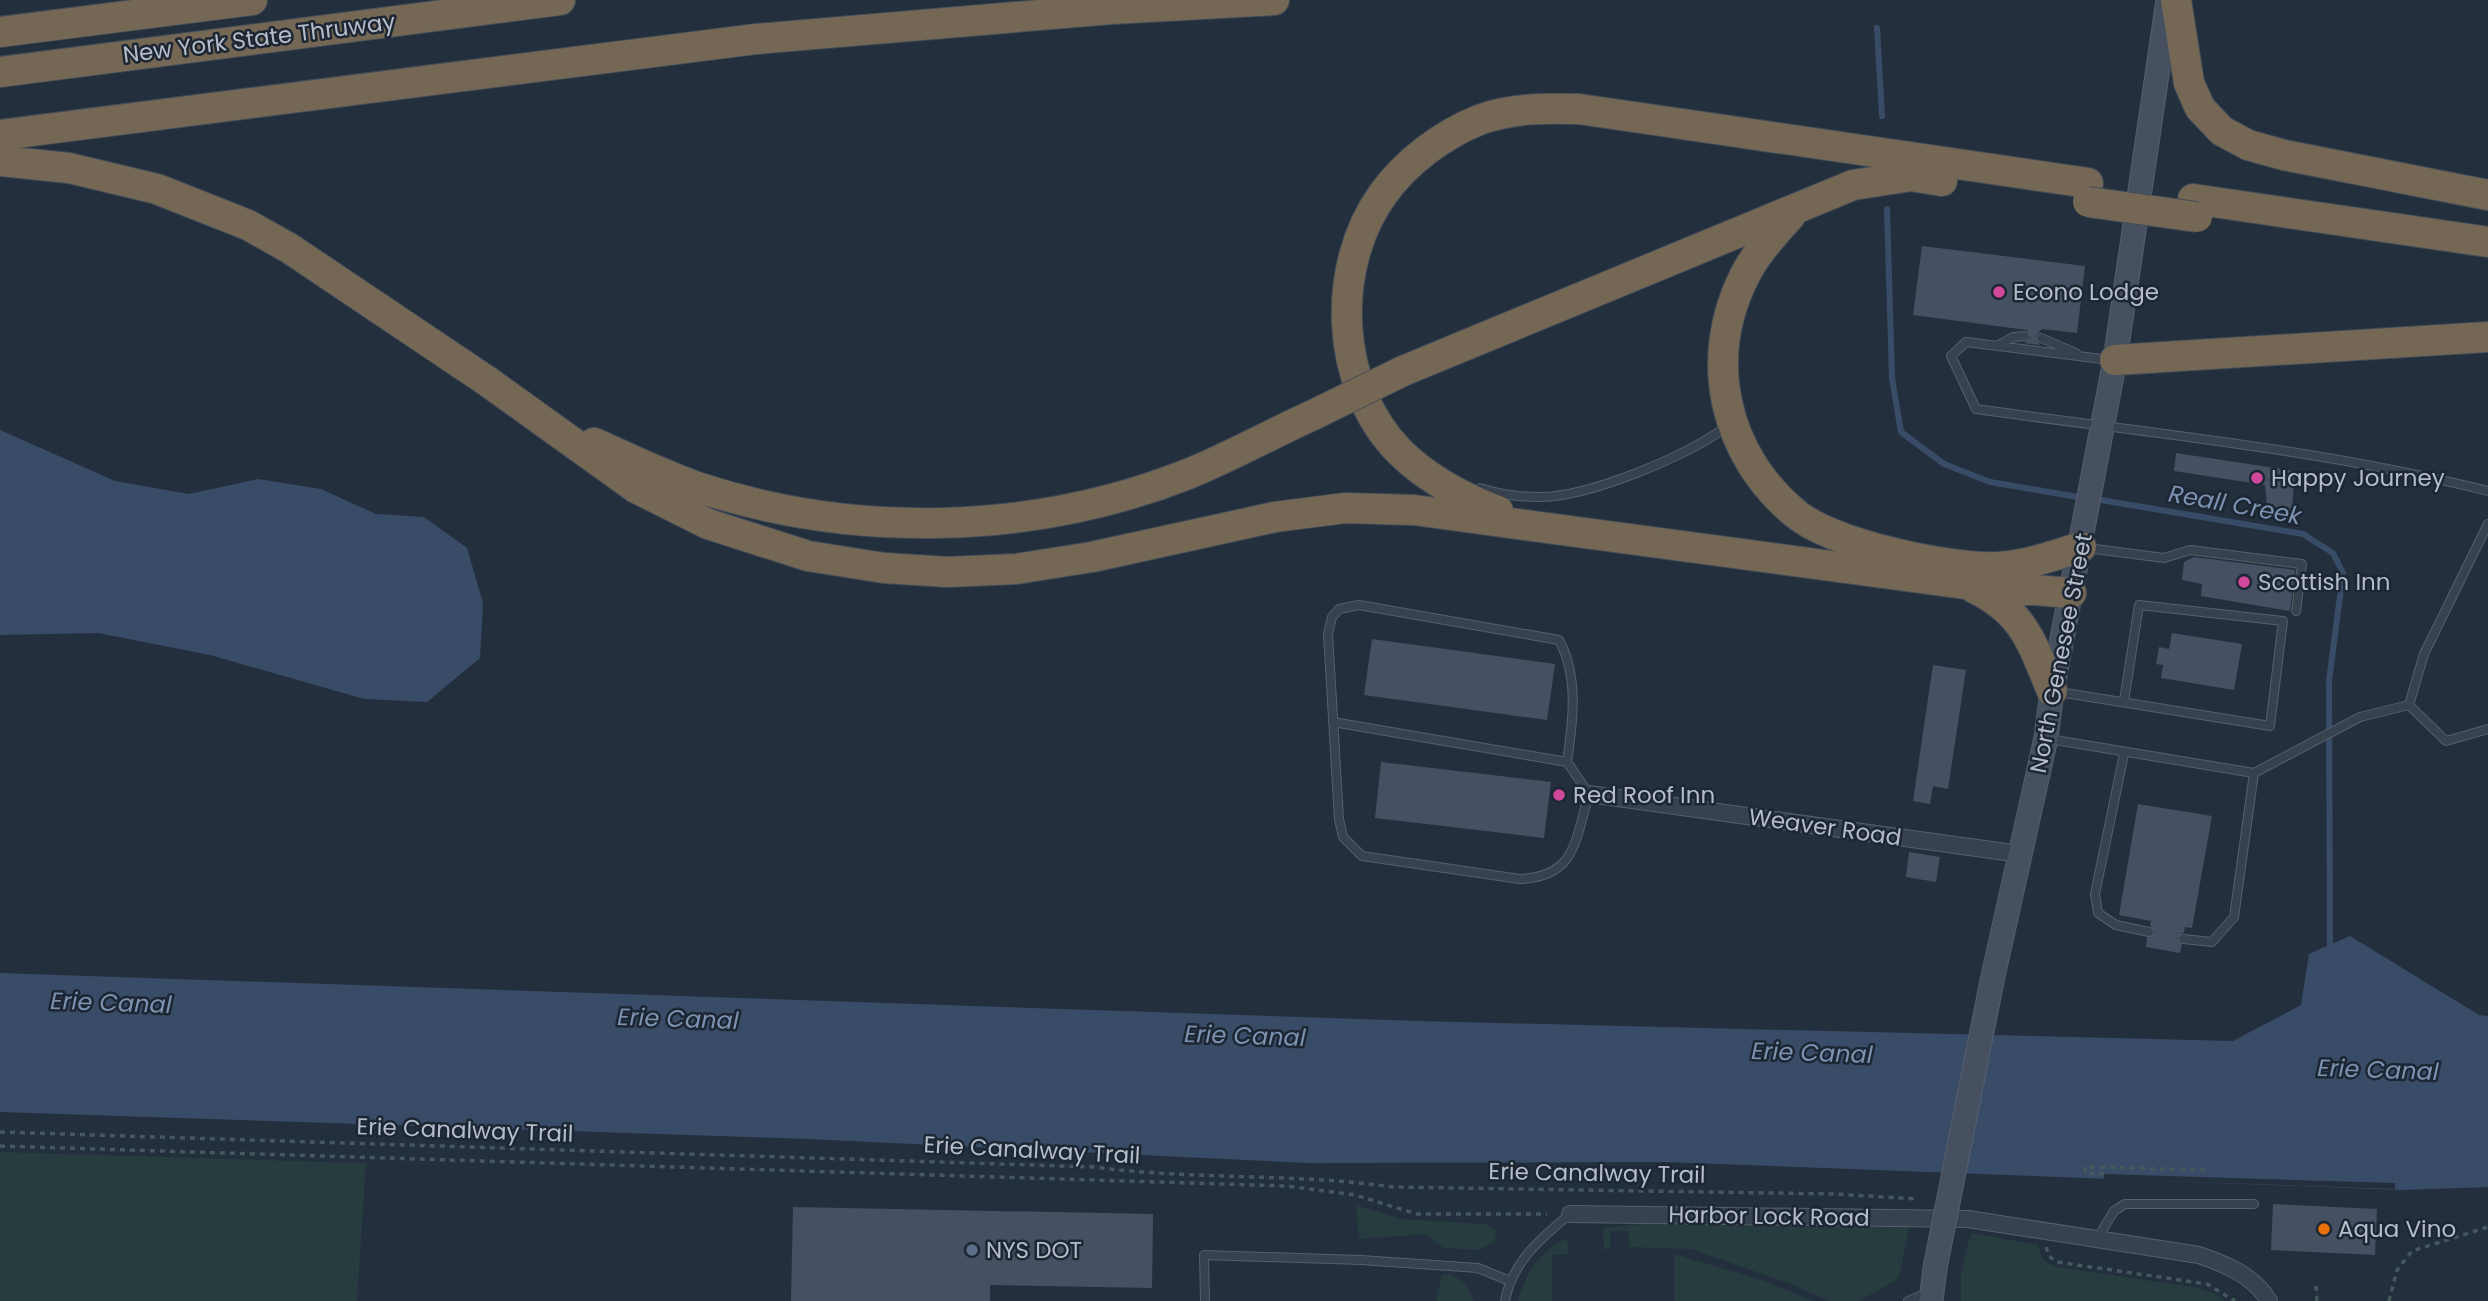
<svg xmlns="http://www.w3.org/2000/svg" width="2488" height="1301" viewBox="0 0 2488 1301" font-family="Poppins,sans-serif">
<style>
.green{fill:#263c3f}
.water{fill:#394c67}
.pier{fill:#242f3e}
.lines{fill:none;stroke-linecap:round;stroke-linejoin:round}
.stream{stroke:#394c67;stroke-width:6}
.building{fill:#455162}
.lane-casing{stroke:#565f6c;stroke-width:10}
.street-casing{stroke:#565f6c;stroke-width:18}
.secondary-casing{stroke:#565f6c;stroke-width:25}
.highway-casing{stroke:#434c59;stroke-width:32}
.path{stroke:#44595c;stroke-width:3.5;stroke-dasharray:5 5;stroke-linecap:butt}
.lane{stroke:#38414e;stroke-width:8}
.street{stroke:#38414e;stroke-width:16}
.secondary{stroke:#465061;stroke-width:23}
.highway{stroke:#746855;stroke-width:30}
.secondary-bridge-casing{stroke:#565f6c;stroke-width:25;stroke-linecap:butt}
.highway-bridge-casing{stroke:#434c59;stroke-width:32;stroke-linecap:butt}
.secondary-bridge{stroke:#465061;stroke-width:23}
.highway-bridge{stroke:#746855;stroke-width:30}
.hotel-dot{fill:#d1479c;stroke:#1d2633;stroke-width:2.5}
.food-dot{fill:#e8710a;stroke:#1d2633;stroke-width:2.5}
.service-dot{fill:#5c6f8a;stroke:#1d2633;stroke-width:2.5}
.labels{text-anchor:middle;stroke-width:5;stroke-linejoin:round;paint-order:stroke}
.street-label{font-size:23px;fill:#b4bcc9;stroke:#1d2633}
.poi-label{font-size:23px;fill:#b4bcc9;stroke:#1d2633;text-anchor:start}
.water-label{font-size:24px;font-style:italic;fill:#7c92b1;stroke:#1d2633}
</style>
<rect width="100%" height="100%" fill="#242f3e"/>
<!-- green -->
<path class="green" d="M0,1152L366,1163L357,1301H0Z
M1356,1205L1401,1219L1485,1224L1496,1231L1495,1241L1479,1250L1444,1248L1424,1234L1359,1239Z
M1642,1224L1909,1227L1900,1274L1895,1281L1859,1301H1829L1791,1284L1691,1249L1629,1247V1231H1610V1249H1604L1603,1228Z
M1971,1233L2038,1245C2041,1259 2045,1263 2059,1267L2198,1288L2215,1293L2225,1301H1961V1272Z
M1567,1239L1569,1254L1552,1255V1301H1518C1525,1274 1540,1250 1567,1239Z
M1674,1254L1759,1279L1813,1301H1674Z
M1449,1273L1466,1284L1474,1301H1436L1442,1275Z"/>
<!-- water -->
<path class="water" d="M0,430L115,481L189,494L258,479L321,489L376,514L424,517L467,548L483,603L480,658L427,702L364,699L210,655L98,633L0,635Z
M2350,936L2479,1015L2488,1016V1187L2401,1190L1667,1162L1309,1163L809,1139L0,1112V973L1418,1021L2233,1041L2301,1005L2309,954Z"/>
<!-- pier -->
<path class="pier" d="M2104,1174L2395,1183V1189L2104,1179Z"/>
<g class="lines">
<!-- stream -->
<path class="stream" d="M1877,28L1882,116
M1887,209L1892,378L1901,432L1944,464L1990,482L2084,498
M2095,499L2303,534L2333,553L2343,573L2329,681L2330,954"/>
</g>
<!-- building -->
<path class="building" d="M1922,246L2085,266L2077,333L2042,329L2035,336L2040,345L2024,343L2031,338L2027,330L1913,315Z
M2176,453L2295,471L2292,510L2267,506L2265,485L2174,471Z
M2194,557L2295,570L2290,611L2201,596L2202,584L2182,580L2184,562Z
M2172,633L2242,644L2234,690L2161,678L2163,665L2156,664L2159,647L2169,649Z
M1372,639L1555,664L1547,720L1364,695Z
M1933,665L1966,670L1948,789L1933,786L1930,804L1913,801Z
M1381,762L1551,782L1544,838L1375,818Z
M2138,804L2212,816L2192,928L2185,927L2184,932L2177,938L2182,945L2180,953L2146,947L2147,938L2155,933L2150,925L2151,921L2119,915Z
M1909,852L1940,857L1936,882L1906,877Z
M2273,1204L2377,1209L2375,1255L2271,1250Z
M793,1207L1153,1214L1152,1288L990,1285V1301H791Z"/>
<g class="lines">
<defs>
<path id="lane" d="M2041,338L2076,353
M1997,346L2013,337L2025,336
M2110,360L1966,342L1951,356L1976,409C2147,433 2320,449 2488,491
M1480,488C1498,494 1519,497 1538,497C1586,498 1689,456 1727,426
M2488,524L2424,654L2409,705L2446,741L2488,729
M2087,548L2164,558L2190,550L2302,564L2296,611
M1359,605L1559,640C1579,677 1573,721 1567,762L1589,794C1575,840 1576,877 1520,879L1362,856L1343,837L1339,819L1328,634L1332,617L1339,609Z
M2059,692L2270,726L2283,621L2139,605L2124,701
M1333,722L1567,762
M2049,739L2254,773L2360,717L2409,705
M2124,754L2095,894L2098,913L2116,925L2149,932
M2183,939L2212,942L2234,917L2254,773
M2097,1239L2114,1211L2125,1204H2254
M1205,1301L1204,1255L1361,1260L1478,1268L1510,1281
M1505,1301C1512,1262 1541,1238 1570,1214
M1908,1301L1927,1293"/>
<path id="street" d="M1589,794L2020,854
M1570,1214L1968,1219L2199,1255C2227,1265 2253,1275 2269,1301"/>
<path id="secondary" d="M1992,981L2046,738L2052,691L2115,360L2168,0
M1931,1301L1935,1268"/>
<path id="highway" d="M2176,0L2189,83L2200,108L2222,131L2248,145L2284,155L2488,195
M0,32L252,0
M0,72L560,0
M0,135L756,39L1111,9L1274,0
M0,161L69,168L157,189L248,225L289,248L487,381L636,488L708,524L808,556L884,568L948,572L1016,569L1092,557L1275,517L1345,508L1414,510L1965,584L2071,593
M2193,199L2488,242
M1790,216C1774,234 1756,253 1745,275C1702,359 1724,455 1796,514C1832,544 1951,570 1999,567C2028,565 2053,556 2081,547
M2115,360L2488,337
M1403,371L1853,185L1911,176L1942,181
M594,443C628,458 663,475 697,487C854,539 1034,535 1188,474C1230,457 1271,434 1313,415
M1498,511C1461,497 1427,479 1399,451C1335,386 1330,267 1383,194C1406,162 1442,135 1479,120C1511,108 1545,108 1579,109L2088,183
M1974,588C2024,612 2032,643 2052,691"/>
</defs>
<!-- lane casing -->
<use href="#lane" class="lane-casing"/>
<!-- street casing -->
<use href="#street" class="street-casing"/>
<!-- secondary casing -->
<use href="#secondary" class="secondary-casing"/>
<!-- highway casing -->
<use href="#highway" class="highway-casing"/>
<!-- path -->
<path class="path" d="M0,1132L1094,1167C1193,1180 1294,1173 1393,1187L1834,1194L1918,1199
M0,1146L1287,1186L1355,1195L1417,1214H1547
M2104,1174L2085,1173V1167L2205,1170
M2046,1247L2049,1256L2057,1262L2207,1284L2235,1301
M2316,1286L2317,1301
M2389,1301L2397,1270L2412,1251L2488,1227"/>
<!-- lane -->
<use href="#lane" class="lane"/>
<!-- street -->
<use href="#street" class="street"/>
<!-- secondary -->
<use href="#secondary" class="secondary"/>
<!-- highway -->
<use href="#highway" class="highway"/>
<defs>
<path id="secondary-bridge" d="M1935,1268L1992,981"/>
<path id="highway-bridge" d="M2088,202L2197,217
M1313,415L1403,371"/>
</defs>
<!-- secondary-bridge casing -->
<use href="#secondary-bridge" class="secondary-bridge-casing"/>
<!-- highway-bridge casing -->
<use href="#highway-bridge" class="highway-bridge-casing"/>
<!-- secondary-bridge -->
<use href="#secondary-bridge" class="secondary-bridge"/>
<!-- highway-bridge -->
<use href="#highway-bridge" class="highway-bridge"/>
</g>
<!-- markers -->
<g class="hotel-dot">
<circle cx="1999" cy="292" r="7"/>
<circle cx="2257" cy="478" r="7"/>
<circle cx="2244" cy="582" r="7"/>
<circle cx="1559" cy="795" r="7"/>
</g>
<circle class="food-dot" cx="2324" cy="1229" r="7"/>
<circle class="service-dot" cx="972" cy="1250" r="7"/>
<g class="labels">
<!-- street labels -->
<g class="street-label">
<text transform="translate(259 38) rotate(-7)" y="8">New York State Thruway</text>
<text transform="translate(2061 653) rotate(-79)" y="8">North Genesee Street</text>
<text transform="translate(1825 827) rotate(8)" y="8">Weaver Road</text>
<text transform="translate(465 1130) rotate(2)" y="8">Erie Canalway Trail</text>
<text transform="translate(1032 1150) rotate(3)" y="8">Erie Canalway Trail</text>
<text transform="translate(1597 1173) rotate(1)" y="8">Erie Canalway Trail</text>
<text transform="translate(1769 1216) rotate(1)" y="8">Harbor Lock Road</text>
</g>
<!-- poi labels -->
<g class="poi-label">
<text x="2013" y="300">Econo Lodge</text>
<text x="2271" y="486">Happy Journey</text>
<text x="2258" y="590">Scottish Inn</text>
<text x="1573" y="803">Red Roof Inn</text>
<text x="2338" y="1237">Aqua Vino</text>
<text x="986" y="1258">NYS DOT</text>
</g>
<!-- water labels -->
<g class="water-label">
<text transform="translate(2235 505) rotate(10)" y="8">Reall Creek</text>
<text transform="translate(111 1003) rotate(2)" y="8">Erie Canal</text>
<text transform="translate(678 1019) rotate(2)" y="8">Erie Canal</text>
<text transform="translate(1245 1036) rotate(2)" y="8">Erie Canal</text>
<text transform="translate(1812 1053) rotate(2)" y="8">Erie Canal</text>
<text transform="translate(2378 1070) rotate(2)" y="8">Erie Canal</text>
</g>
</g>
</svg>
